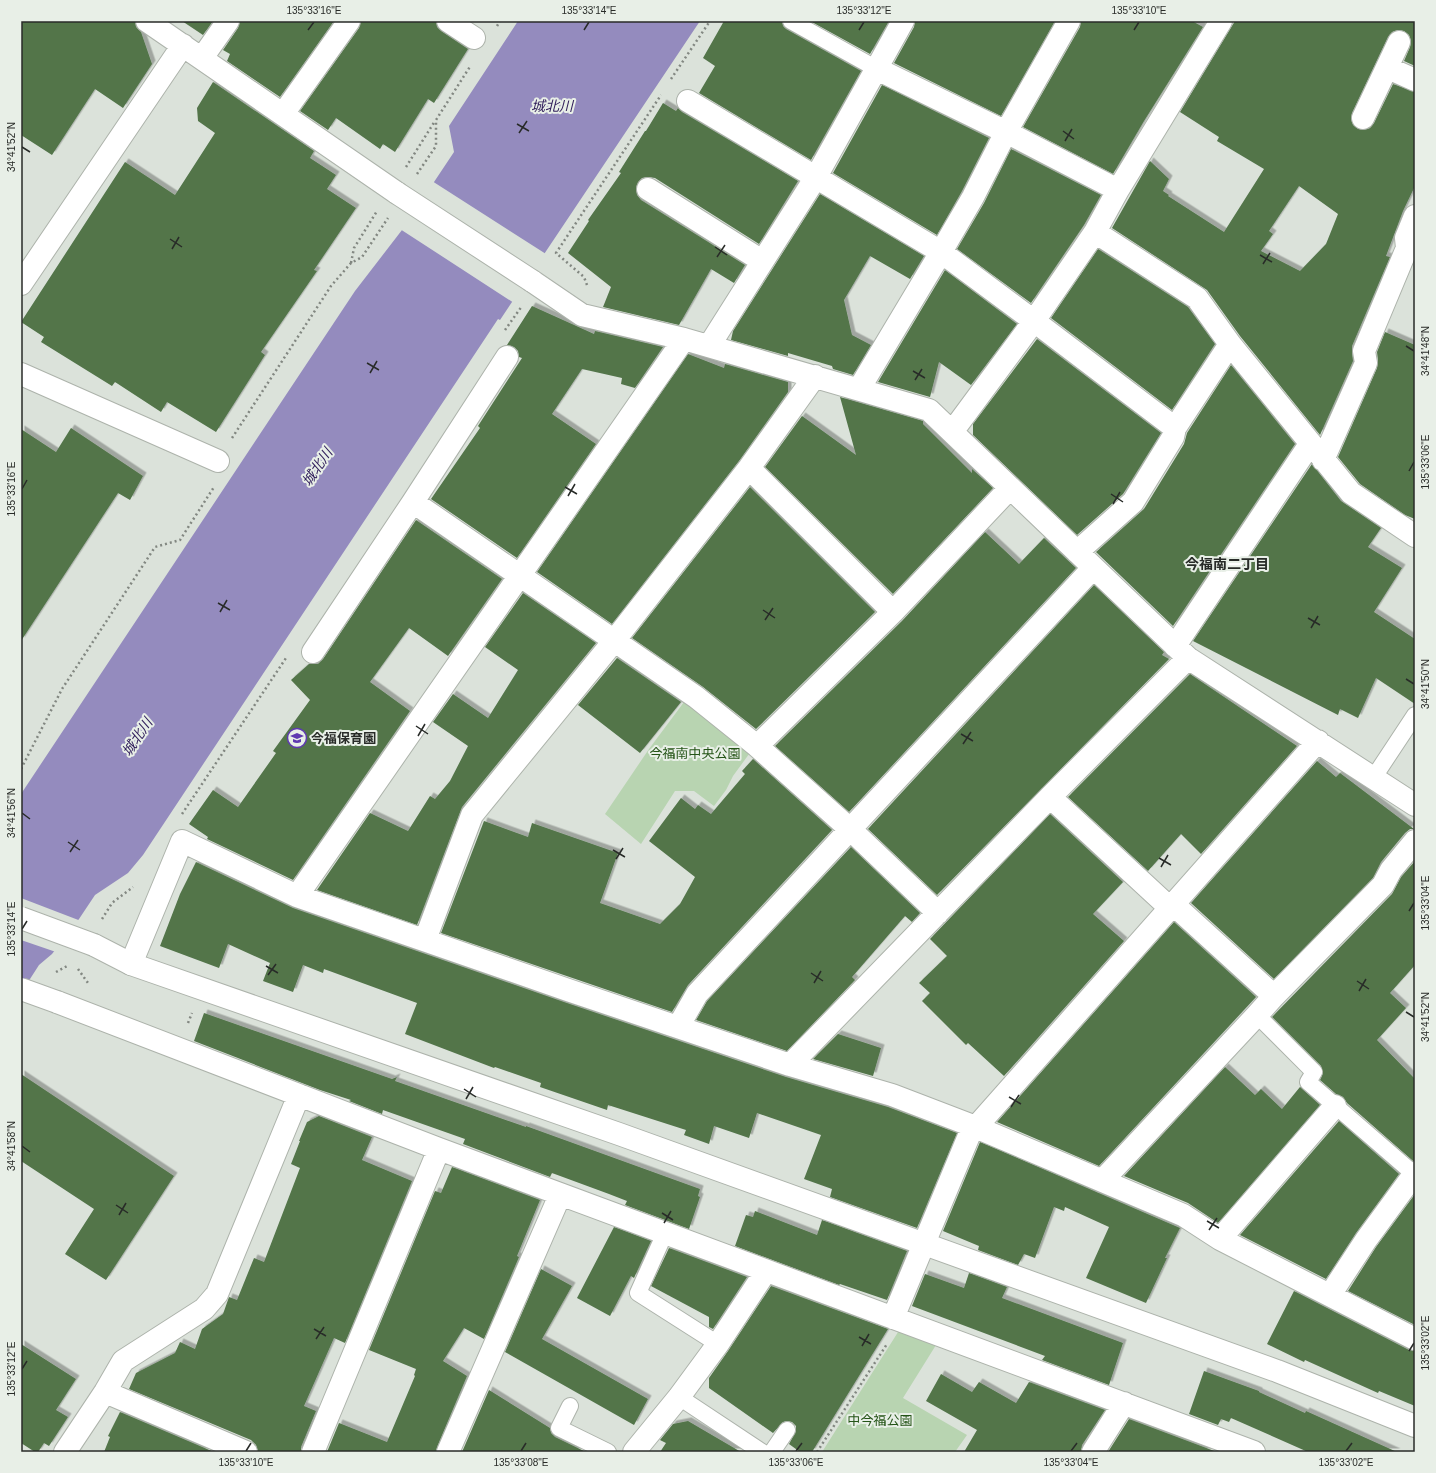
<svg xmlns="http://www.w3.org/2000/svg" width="1436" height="1473" viewBox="0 0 1436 1473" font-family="Helvetica,'Noto Sans JP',sans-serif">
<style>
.green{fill:#b8d4b1}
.water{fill:#948bbe}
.pier{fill:#dbe2da}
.building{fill:#52744a;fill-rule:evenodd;filter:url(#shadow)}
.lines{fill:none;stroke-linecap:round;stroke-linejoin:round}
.lane-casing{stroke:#adb3ab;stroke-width:18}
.street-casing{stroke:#adb3ab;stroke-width:24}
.secondary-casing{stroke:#adb3ab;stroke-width:24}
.path{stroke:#828781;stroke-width:2.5;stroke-dasharray:2 3;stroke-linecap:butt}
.lane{stroke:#fff;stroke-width:16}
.street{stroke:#fff;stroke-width:22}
.secondary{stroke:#fff;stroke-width:22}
.street-bridge-casing{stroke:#adb3ab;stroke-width:24;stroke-linecap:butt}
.secondary-bridge-casing{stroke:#adb3ab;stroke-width:24;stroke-linecap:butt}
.street-bridge{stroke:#fff;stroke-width:22}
.secondary-bridge{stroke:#fff;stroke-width:22}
.ticks{fill:none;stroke:#282b28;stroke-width:1.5}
.labels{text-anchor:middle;stroke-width:4;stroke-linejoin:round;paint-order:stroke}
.poi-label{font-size:13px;font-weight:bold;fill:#282b28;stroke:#e8efe7;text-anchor:start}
.park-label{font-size:13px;fill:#245417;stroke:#e8efe7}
.water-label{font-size:14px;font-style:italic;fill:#2e1b59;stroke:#e8efe7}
.neighbourhood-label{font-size:14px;font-weight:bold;fill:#282b28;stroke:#e8efe7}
.neatline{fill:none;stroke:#282b28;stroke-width:1.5}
.ticks-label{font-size:10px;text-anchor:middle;fill:#282b28}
</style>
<defs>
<filter id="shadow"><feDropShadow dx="3.5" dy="-3.5" stdDeviation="0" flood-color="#0004"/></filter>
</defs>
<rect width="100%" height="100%" fill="#dbe2da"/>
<!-- green -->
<path class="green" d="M687,698L752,750L733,776L726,790L714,806L694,791H675L641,844L605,814L649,749Z
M900,1329L936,1345L903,1398L967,1435L955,1452H822Z"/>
<!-- water -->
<path class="water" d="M518,21H700L500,320L498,319L143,855L128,873L95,895L79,919L52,954L39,965L21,993V794L355,291L402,230L454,152L449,126Z"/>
<!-- pier -->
<path class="pier" d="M432,181L546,254L514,303L400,229Z
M21,898L81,921L56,952L21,940Z"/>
<!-- building -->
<path class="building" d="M21,21H135L136,27L141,32L152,64L123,108L95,89L52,155L21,135Z
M182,21H213L203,35Z
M240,21H334L280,97L227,61L230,54L223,50L238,28Z
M361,21H436L437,27L441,31L468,49L434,103L428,99L395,152L383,144L380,149L336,118L328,130L300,111L359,28Z
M724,21H782L783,26L786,29L861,71L811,160L699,93L715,66L703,58Z
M810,21H889L870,54Z
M915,21H1055L1001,116L894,63L914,27Z
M1081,21H1192L1203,27L1144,121L1113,174L1023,127L1080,27Z
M1235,21H1415V66L1404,61L1410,47L1411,41L1409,35L1404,31L1398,30L1392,32L1388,37L1352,113L1351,119L1353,125L1358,129L1364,130L1370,128L1374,123L1393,84L1415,92V186L1403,211L1386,256L1390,257L1352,346V353L1353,361L1320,435L1240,336L1207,290L1112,228L1150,161L1169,179L1163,191L1169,195L1168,196L1224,232L1264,169L1217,141L1219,137L1180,112ZM1299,186L1338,214L1326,244L1300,271L1261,251L1273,234L1269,231Z
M213,82L314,151L310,158L336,175L327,189L356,208L314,270L317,271L261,352L265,355L216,432L167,402L161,412L115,382L112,386L41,342L44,337L21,322L125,162L175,195L215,133L198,121L197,108Z
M882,85L989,138L962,191L937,235L833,173Z
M663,103L676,111L678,108L682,112L798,181L759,244L655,178L648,177L642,178L638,182L636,189L637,195L641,200L745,265L734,283L711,269L679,325L603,307L611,287L568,253L589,221L588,220L621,173L619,172L645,131H646Z
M1011,149L1101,195L1084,225L1031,303L957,249L984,203Z
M820,194L924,256L910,279L870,256L844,300L852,335L871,345L853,375L833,369L832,366L788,353V356L731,340L733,331Z
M1098,249L1188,307L1215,344L1172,410L1051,318Z
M945,270L1017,324L971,385L939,362L930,397L878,382Z
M532,306L594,334L595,331L663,347L635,388L621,384L622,378L582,369L552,414L596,444L517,558L431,499L480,428L478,426L522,358L519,357L518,351L514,347L507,345Z
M1385,332L1415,345V519L1405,515L1360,484L1338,457L1377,368L1378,361L1377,352Z
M1037,339L1161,433L1123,494L1077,535L973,435V424Z
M688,354L724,368L725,364L788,382V392L739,461L612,624L537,572Z
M1231,365L1295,444L1173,626L1096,552L1144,509L1184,444L1187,433Z
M840,397L923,421V424L972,473V469L993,488L893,594L765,467L802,416L856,455Z
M71,428L143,476L130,500L118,493L21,641V429L56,452Z
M1312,464L1341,501L1381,528L1368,547L1402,568L1374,612L1415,639V704L1376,678L1358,718L1340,709L1338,715L1193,641Z
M750,487L875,612L756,729L703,687L632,638Z
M416,520L502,579L448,656L409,628L370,682L410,711L293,880L207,839L208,837L189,824L213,790L238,807L276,753L273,751L310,700L291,680L309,664H318L323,659Z
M985,532L1019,564L1044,538L1076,568L849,812L775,746L902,621Z
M1094,585L1164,652L1162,655L1169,659L937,895L868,829Z
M523,593L596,643L462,807L417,925L317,890L370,813L408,831L430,796L435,799L450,781L468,746L433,722L453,694L488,718L518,670L485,647Z
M617,658L681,702L640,753L578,705Z
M1190,674L1297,746L1201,854L1181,834L1148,871L1068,797Z
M753,759L832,830L688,985L672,1012L441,933L484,821L528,837L532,823L618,853L600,903L660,924L680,904L695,877L649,841L681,798L695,809L698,805L711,814L745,774L742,771Z
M1317,761L1336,777L1340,773L1414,829H1410L1405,833L1381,862L1373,878L1274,979L1191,903Z
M1050,814L1123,882L1093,914L1124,941L1004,1076L968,1043L966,1045L922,1001L930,993L919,983L947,956L930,939Z
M851,847L920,913L912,922L905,916L852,977L855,980L787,1051L696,1020L707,1001Z
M1415,861V965L1390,993L1406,1008L1377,1040L1415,1079V1161H1413L1347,1103L1343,1097L1336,1094L1320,1080L1323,1073L1321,1066L1272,1017L1392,894L1401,877Z
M196,862L293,908L564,1002L786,1077L888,1107L957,1133L917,1228L830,1197L832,1189L804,1179L821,1135L757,1113L749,1138L714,1126L709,1144L684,1135L686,1130L608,1105L607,1110L540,1087L541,1083L495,1067L494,1068L405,1034L417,1003L324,969L323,973L303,965L293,992L263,981L270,963L228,944L219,968L160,946L180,894Z
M1174,922L1256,997L1099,1166L997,1122Z
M204,1013L392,1079L397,1077L395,1081L526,1127V1126L700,1189L698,1196L700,1197L689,1229L625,1205L627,1201L609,1194L552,1173L550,1177L463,1144L465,1139L383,1110L382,1114L349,1101L351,1100L320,1090L194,1041Z
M838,1034L881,1048L873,1076L813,1059Z
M1225,1067L1255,1095L1261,1089L1282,1109L1300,1087L1320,1105L1218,1223L1188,1203L1124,1176Z
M21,1074L174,1176L106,1280L65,1254L94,1209L21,1161Z
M319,1116L372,1137L362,1160L412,1181L345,1343L334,1338L304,1406L316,1411L301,1447V1452H258L256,1445L251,1440L129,1389L136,1373L175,1353L180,1342L195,1349L202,1329L223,1314L229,1297L237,1300L254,1258L264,1262L300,1168L291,1164L300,1141H299L307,1122Z
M1339,1121L1399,1174L1356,1233L1326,1279L1240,1235Z
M980,1142L1180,1228L1165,1258H1167L1146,1303L1086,1278L1109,1227L1065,1207L1064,1211L1054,1207L1035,1258L1024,1254L1018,1265L978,1250L979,1246L943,1231Z
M452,1167L540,1200L517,1256L519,1257L484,1339L464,1328L443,1361L467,1376L437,1447L436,1452H327L339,1423L387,1442L415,1376L414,1375L416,1369L369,1350L435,1191L441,1193Z
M1415,1194V1325L1348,1291L1376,1247Z
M755,1211L817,1235L822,1220L907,1251L887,1300L840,1284L839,1285L735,1246L746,1215L753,1217Z
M614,1227L651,1241L634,1278L631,1276L610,1316L577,1298Z
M669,1248L747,1277L713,1329L709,1327V1317L651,1286Z
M541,1269L572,1286L542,1339L648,1399L634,1425L505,1352Z
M969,1273L1007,1287L1002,1298L1123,1343L1109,1385L1042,1360L1045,1356L912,1306L925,1274L964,1288Z
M771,1286L888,1329L812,1452H800L789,1444L796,1431V1426L792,1422L787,1421L783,1422L773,1433L709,1388V1378L728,1351Z
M1294,1291L1409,1350L1415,1351V1406L1379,1391L1378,1393L1305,1360L1304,1362L1267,1344Z
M21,1344L76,1379L56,1410L68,1417L49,1446L44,1443L38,1452H35L21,1443Z
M1204,1371L1259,1391V1392L1305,1413L1306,1411L1397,1452H1308L1231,1418L1229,1422L1221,1419L1218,1425L1189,1414Z
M941,1374L972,1392L979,1382L1016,1403L1029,1382L1105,1410L1082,1445L1081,1452H964L977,1430L926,1401Z
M489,1390L550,1428L551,1433L555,1437L586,1452H462Z
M120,1412L214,1452H104L110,1437L108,1436Z
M1129,1419L1217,1452H1108Z
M688,1421L741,1452H660L666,1443L660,1440L673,1424Z"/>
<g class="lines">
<defs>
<path id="lane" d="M791,21L877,69
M1374,777L1415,715
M1257,1015L1314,1072L1308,1082L1414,1174
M665,1233L638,1293L718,1344
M679,1397L762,1452
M570,1406L559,1428L608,1452
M772,1452L787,1430"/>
<path id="street" d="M147,21L397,193
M448,21L474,38
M202,58L228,21
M1388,68L1415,80
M877,69L1006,132L1118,190
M688,101L941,252L1034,321L1175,428
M283,114L349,21
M1363,118L1399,42
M648,189L762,261
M1095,232L1197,298L1230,344L1351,493L1415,536
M532,281L582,315L684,339L929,410L1188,658L1415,805
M21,284L183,45
M709,346L816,177L903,21
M21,374L218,461
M859,389L941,252L973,197L1006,132L1069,21
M952,432L1034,321L1095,232L1118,190L1221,21
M1323,460L1366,363L1364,351L1407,248L1406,238L1415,216
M749,468L893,612
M413,502L696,697L757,746L851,830L938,913
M1077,552L1133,502L1173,437L1175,428L1230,344
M1175,646L1310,444
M313,652L413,502L507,357
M757,746L893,612L1010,488
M1050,797L1170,908
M297,896L684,339
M1174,905L1274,996
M425,940L472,815L614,641L749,468L815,376
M131,964L182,841L297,896L568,990L790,1065L892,1095L973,1126L1183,1215L1220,1239L1415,1339
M57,1002L439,1149L1254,1452
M678,1027L697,994L1093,568
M790,1065L1050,797L1188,658
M976,1127L1318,741
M1102,1181L1257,1015L1274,996L1383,885L1391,870L1415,841
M1220,1239L1335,1106
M1330,1295L1366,1240L1415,1173
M893,1318L973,1126
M105,1392L246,1452
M65,1452L105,1392L123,1361L204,1309L217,1294L299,1095
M313,1452L439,1149
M448,1452L560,1195
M634,1452L679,1397L718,1344L766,1271
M1093,1452L1124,1403"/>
<path id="secondary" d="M94,945L131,964L619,1134L1277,1371L1415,1426"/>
</defs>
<!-- lane casing -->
<use href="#lane" class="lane-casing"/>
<!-- street casing -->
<use href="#street" class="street-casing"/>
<!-- secondary casing -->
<use href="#secondary" class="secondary-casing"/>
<!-- path -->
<path class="path" d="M497,26L500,21
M671,79L710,21
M406,167L435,121
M417,174L436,146V120L471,65
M351,263L354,248L377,211
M587,285L584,277L556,253L661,95
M505,330L522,306
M232,438L331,286L351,263L362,257L388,218
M21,769L62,689L155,547L180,540L214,487
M182,814L286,658
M102,919L112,903L133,887
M78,969L88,983
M56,972L69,965
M188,1023L192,1013
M817,1452L887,1344"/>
<!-- lane -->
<use href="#lane" class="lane"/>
<!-- street -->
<use href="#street" class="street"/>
<!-- secondary -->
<use href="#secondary" class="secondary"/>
<defs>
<path id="street-bridge" d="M397,193L532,281
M21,989L57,1002"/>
<path id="secondary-bridge" d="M21,918L94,945"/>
</defs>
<!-- street-bridge casing -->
<use href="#street-bridge" class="street-bridge-casing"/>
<!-- secondary-bridge casing -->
<use href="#secondary-bridge" class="secondary-bridge-casing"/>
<!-- street-bridge -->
<use href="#street-bridge" class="street-bridge"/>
<!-- secondary-bridge -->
<use href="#secondary-bridge" class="secondary-bridge"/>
</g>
<!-- ticks -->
<path class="ticks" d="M308,30L314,22M584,30L589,22M859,30L864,22M1134,30L1139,22M517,124L529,131M1063,131L1074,139M519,133L527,121M1065,141L1072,129M22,147L30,152M170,239L182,247M715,247L727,255M172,249L179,237M1260,255L1272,262M717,257L725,245M1263,264L1270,253M1406,346L1414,351M367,363L379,370M913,371L925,378M370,373L377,361M915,380L922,369M1409,471L1414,462M565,487L577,494M22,489L27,480M1111,494L1123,502M568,496L575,484M1113,504L1120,492M218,603L230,610M763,610L775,618M220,612L227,600M1308,618L1320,625M765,620L773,608M1311,628L1318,616M1406,679L1414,684M416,726L428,734M961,734L973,741M418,736L425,724M963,744L971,732M22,813L30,819M68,842L80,850M613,850L625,857M70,852L78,840M1159,858L1171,865M616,859L623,848M1161,867L1168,855M1409,911L1414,903M22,929L27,921M266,966L278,973M811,973L823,981M268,975L276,964M1357,981L1369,989M814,983L821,971M1359,991L1366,979M1406,1012L1414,1017M464,1089L476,1097M1009,1097L1021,1104M466,1099L473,1087M1011,1107L1019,1095M22,1146L30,1152M116,1205L128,1213M662,1213L673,1220M119,1215L126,1203M1207,1221L1219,1228M664,1223L671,1211M1209,1230L1217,1218M314,1329L326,1336M859,1337L871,1344M316,1339L324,1327M862,1346L869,1334M1409,1351L1414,1343M22,1369L27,1361M246,1451L251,1443M521,1451L526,1443M796,1451L802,1443M1071,1451L1077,1443M1346,1451L1352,1443"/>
<!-- icons -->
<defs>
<symbol id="school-ring" viewBox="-11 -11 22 22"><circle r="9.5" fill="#e8efe7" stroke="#5f39b1" stroke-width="1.5"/><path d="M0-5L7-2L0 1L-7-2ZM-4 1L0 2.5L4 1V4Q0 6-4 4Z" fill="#5f39b1"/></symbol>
</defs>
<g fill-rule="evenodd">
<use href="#school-ring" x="286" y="727" width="22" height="22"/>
</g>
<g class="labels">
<!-- poi labels -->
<g class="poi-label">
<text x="311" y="743">今福保育園</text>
</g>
<!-- park labels -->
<g class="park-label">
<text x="695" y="758">今福南中央公園</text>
<text x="880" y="1425">中今福公園</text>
</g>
<!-- water labels -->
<g class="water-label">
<text x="552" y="111">城北川</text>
<text transform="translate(317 467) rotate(-56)" y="5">城北川</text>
<text transform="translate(137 737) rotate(-56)" y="5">城北川</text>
</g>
<!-- neighbourhood labels -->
<g class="neighbourhood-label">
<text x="1227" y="569">今福南二丁目</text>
</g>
</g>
<!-- border -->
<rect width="1436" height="1473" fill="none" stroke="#e8efe7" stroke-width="44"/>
<rect x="22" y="22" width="1392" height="1429" class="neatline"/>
<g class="ticks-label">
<text x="314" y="14">135°33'16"E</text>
<text x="589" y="14">135°33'14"E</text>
<text x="864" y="14">135°33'12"E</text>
<text x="1139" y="14">135°33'10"E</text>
<text transform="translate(11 147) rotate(-90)" y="4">34°41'52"N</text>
<text transform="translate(1425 351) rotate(-90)" y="4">34°41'48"N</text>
<text transform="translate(1425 462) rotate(-90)" y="4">135°33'06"E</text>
<text transform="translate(11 489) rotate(-90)" y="4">135°33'16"E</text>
<text transform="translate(1425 684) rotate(-90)" y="4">34°41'50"N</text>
<text transform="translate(11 813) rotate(-90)" y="4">34°41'56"N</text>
<text transform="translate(1425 903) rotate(-90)" y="4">135°33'04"E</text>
<text transform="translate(11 929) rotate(-90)" y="4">135°33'14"E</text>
<text transform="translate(1425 1017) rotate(-90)" y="4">34°41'52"N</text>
<text transform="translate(11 1146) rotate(-90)" y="4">34°41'58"N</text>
<text transform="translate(1425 1343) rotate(-90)" y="4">135°33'02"E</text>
<text transform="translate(11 1369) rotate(-90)" y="4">135°33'12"E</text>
<text x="246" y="1466">135°33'10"E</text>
<text x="521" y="1466">135°33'08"E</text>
<text x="796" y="1466">135°33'06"E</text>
<text x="1071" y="1466">135°33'04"E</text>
<text x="1346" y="1466">135°33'02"E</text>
</g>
</svg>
